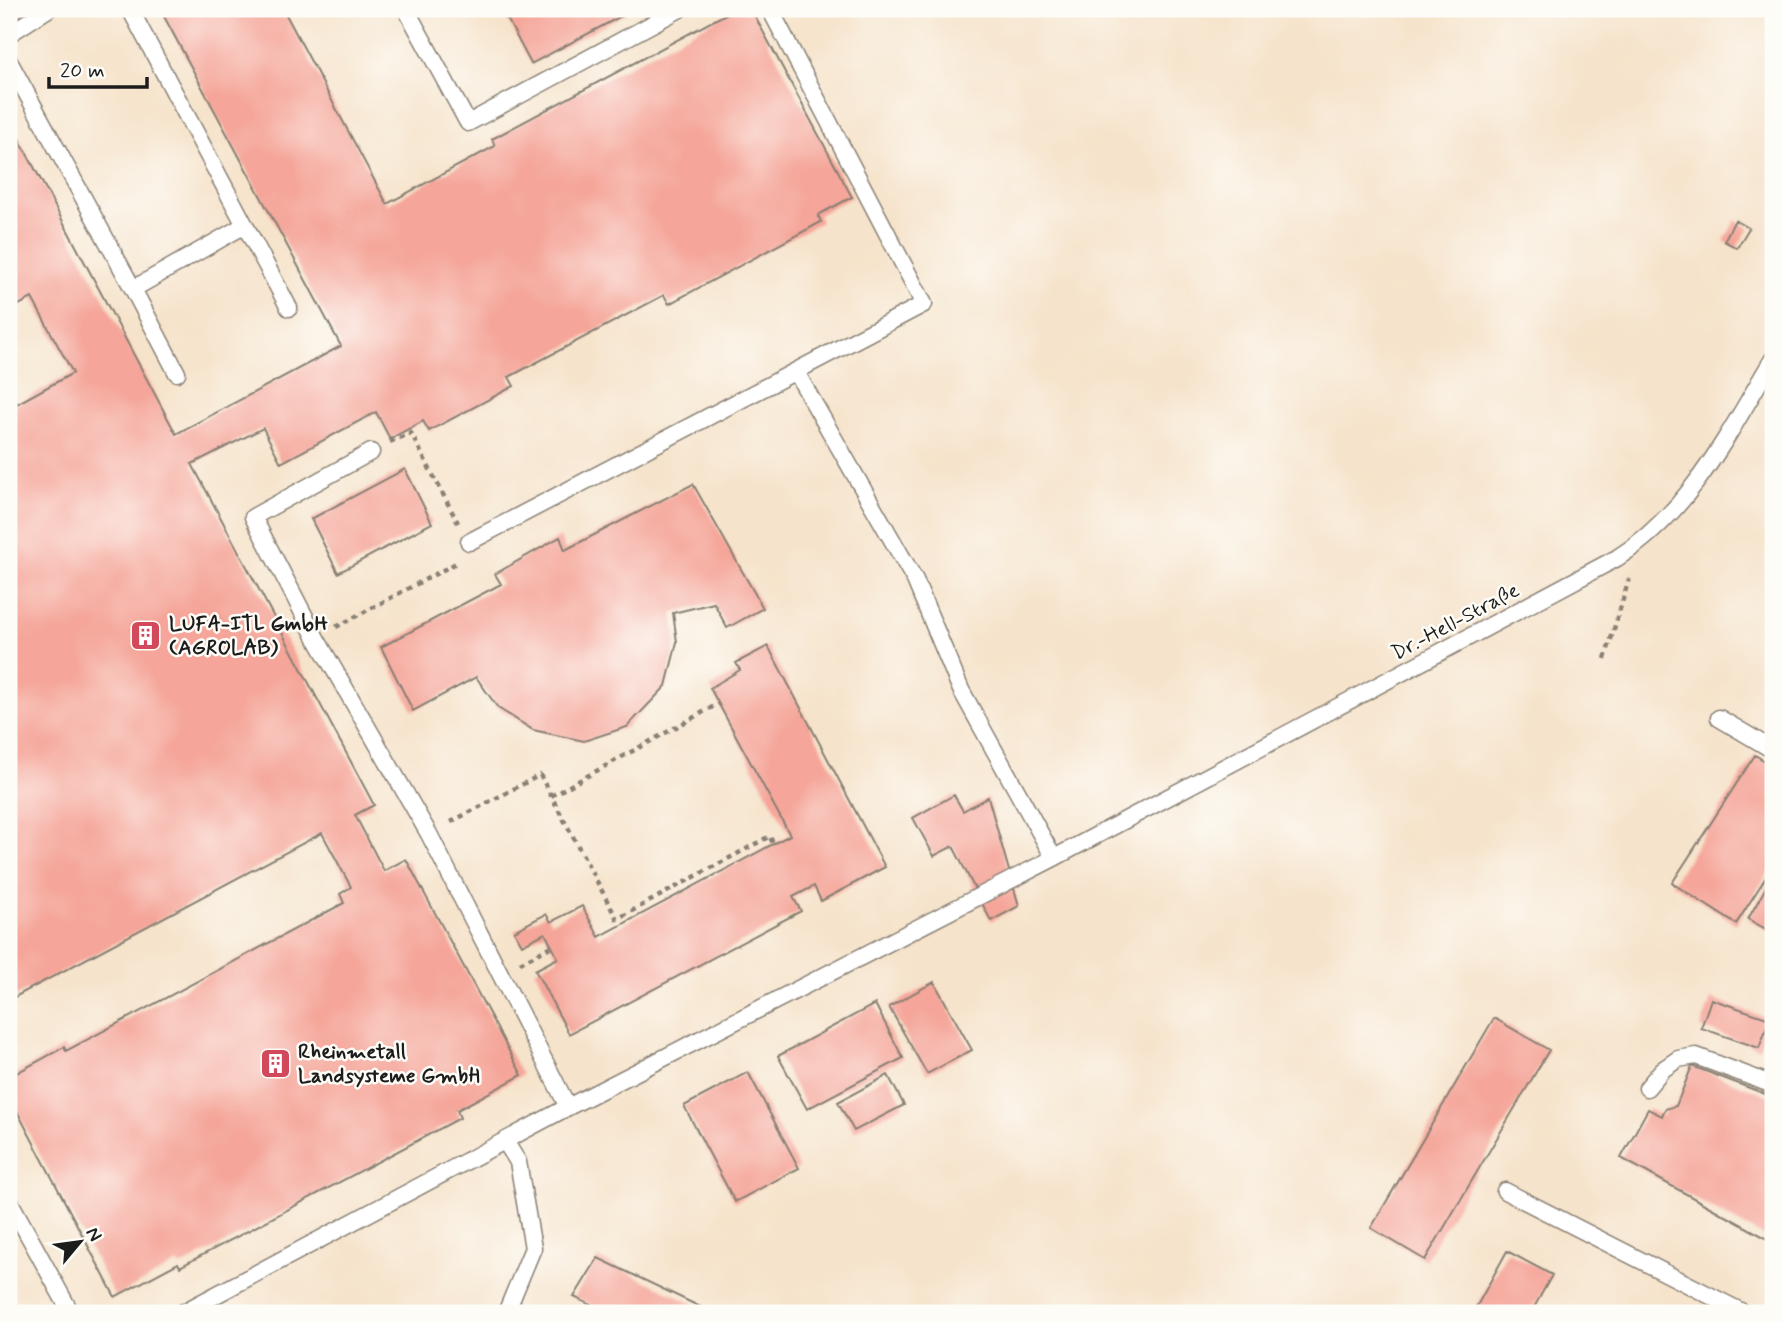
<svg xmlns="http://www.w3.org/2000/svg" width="1782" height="1322" viewBox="0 0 1782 1322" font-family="Mynerve,sans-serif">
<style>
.building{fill:#f5a599}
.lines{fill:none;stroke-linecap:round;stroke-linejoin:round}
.service-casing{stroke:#898074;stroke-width:19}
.path{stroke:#898074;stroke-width:4.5;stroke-dasharray:5 5;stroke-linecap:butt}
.service{stroke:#fff;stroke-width:16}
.labels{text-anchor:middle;stroke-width:5;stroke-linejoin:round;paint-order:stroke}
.street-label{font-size:21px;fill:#1c1c1c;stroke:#fdfcf7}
.poi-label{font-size:21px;font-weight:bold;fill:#1c1c1c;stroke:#fdfcf7;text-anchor:start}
</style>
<rect width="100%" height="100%" fill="#fdfcf7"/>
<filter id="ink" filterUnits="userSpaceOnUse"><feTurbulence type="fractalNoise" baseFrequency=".0143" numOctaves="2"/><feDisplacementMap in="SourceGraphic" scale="14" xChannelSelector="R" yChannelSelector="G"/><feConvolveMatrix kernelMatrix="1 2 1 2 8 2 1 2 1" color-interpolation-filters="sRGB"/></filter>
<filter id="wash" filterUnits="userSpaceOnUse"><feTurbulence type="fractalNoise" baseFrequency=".00686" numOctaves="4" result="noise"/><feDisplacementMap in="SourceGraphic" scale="28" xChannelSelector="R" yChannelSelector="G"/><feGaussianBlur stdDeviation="1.57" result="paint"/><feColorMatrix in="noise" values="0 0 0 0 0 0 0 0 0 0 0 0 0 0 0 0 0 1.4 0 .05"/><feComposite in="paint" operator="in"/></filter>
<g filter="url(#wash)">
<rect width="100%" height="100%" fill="#f6e3cb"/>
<g id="blocks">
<!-- building -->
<path class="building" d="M160,9H283L387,204L495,146L492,139L735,9H751L852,197L818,215L821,222L669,304L664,295L509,377L514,386L429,431L423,421L390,439L376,412L281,463L263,428L192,464L374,805L355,815L384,871L406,859L522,1075L457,1110L460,1118L180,1267L178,1263L115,1297L9,1096V1077L64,1047L66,1051L344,903L340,894L351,887L322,833L9,1000V408L73,373L32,298L9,310V120L176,434L341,346Z
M502,9H625L627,13L531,64Z
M1735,220L1749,228L1737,248L1724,241Z
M405,469L432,523L338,573L311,519Z
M693,484L763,608L727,628L714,603L673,613L677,642L666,686L627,727L584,741L533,730L498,708L476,677L413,711L381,647L501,584L495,574L560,537L565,550Z
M768,646L885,867L821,901L814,886L793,897L801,911L569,1034L535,970L558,958L545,933L522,945L514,931L546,914L551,922L582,906L599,937L790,835L710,688L740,670L736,663Z
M1755,755L1773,766V866L1736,924L1672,883Z
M954,795L963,811L988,797L1019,906L991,921L953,846L934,856L913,818Z
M1773,875V933L1748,919Z
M934,982L972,1050L927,1074L889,1007Z
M1711,999L1770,1019L1759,1048L1701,1028Z
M875,1004L903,1058L807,1109L778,1056Z
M1494,1018L1549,1050L1425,1260L1371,1228Z
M1692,1066L1773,1097V1242L1621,1158L1648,1109L1662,1116L1665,1109L1676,1106Z
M748,1072L799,1168L735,1202L684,1106Z
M888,1075L904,1105L854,1131L838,1102Z
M1507,1251L1552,1275L1531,1313H1473Z
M598,1258L713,1313H608L574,1297Z"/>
</g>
</g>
<g filter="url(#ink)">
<use href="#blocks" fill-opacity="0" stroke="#898074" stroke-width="2"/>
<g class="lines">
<defs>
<path id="service" d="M130,9L289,308
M406,9L468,123L680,9
M9,34L48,9
M9,61L133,289
M796,372L915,580L961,690L1054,858
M177,373L133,289L245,225
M371,452L253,517L316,638L429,834L568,1107
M469,542L924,304L770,9
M1719,718L1773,750
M1647,1088L1662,1070L1678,1059L1696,1056L1773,1085
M505,1141L518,1162L533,1248L506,1313
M1505,1191L1744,1313
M9,1200L71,1313
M182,1313L568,1107L1054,858L1617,558C1691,511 1729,432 1773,359"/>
</defs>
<!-- service casing -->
<use href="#service" class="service-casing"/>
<!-- path -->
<path class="path" d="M390,442L411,433L458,523
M336,627L458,562
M1605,659L1629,579
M551,796L718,704
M451,822L540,775L617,919L770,836L773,844
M520,963L552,946"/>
<!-- service -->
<use href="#service" class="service"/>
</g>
</g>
<!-- icons -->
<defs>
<symbol id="building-square" viewBox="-11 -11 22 22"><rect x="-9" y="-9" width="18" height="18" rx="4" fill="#d1495b" stroke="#fdfcf7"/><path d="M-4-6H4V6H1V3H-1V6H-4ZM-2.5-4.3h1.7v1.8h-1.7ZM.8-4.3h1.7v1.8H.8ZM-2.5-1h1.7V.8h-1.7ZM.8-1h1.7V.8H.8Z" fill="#fff"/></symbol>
</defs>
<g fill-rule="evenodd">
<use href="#building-square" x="128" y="618" width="35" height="35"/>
<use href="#building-square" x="258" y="1046" width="35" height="35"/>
</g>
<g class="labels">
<!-- street labels -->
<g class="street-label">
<text transform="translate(1455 621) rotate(-28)" y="7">Dr.-Hell-Straße</text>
</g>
<!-- poi labels -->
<g class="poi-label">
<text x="169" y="630">LUFA-ITL GmbH<tspan x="169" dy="24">(AGROLAB)</tspan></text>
<text x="298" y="1058">Rheinmetall<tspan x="298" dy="24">Landsysteme GmbH</tspan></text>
</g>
</g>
<!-- margin -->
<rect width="1782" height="1322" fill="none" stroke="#fdfcf7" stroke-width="35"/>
<!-- north arrow -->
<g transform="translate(80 1242) rotate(61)" stroke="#fdfcf7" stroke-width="5" paint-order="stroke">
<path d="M0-5L12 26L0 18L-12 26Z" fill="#1c1c1c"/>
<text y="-10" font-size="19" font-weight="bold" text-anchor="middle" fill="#1c1c1c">N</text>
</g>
<!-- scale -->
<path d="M49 77v10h98v-10" fill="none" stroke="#1c1c1c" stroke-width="3.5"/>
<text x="60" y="77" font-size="21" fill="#1c1c1c" stroke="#fdfcf7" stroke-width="5" paint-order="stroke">20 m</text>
</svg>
